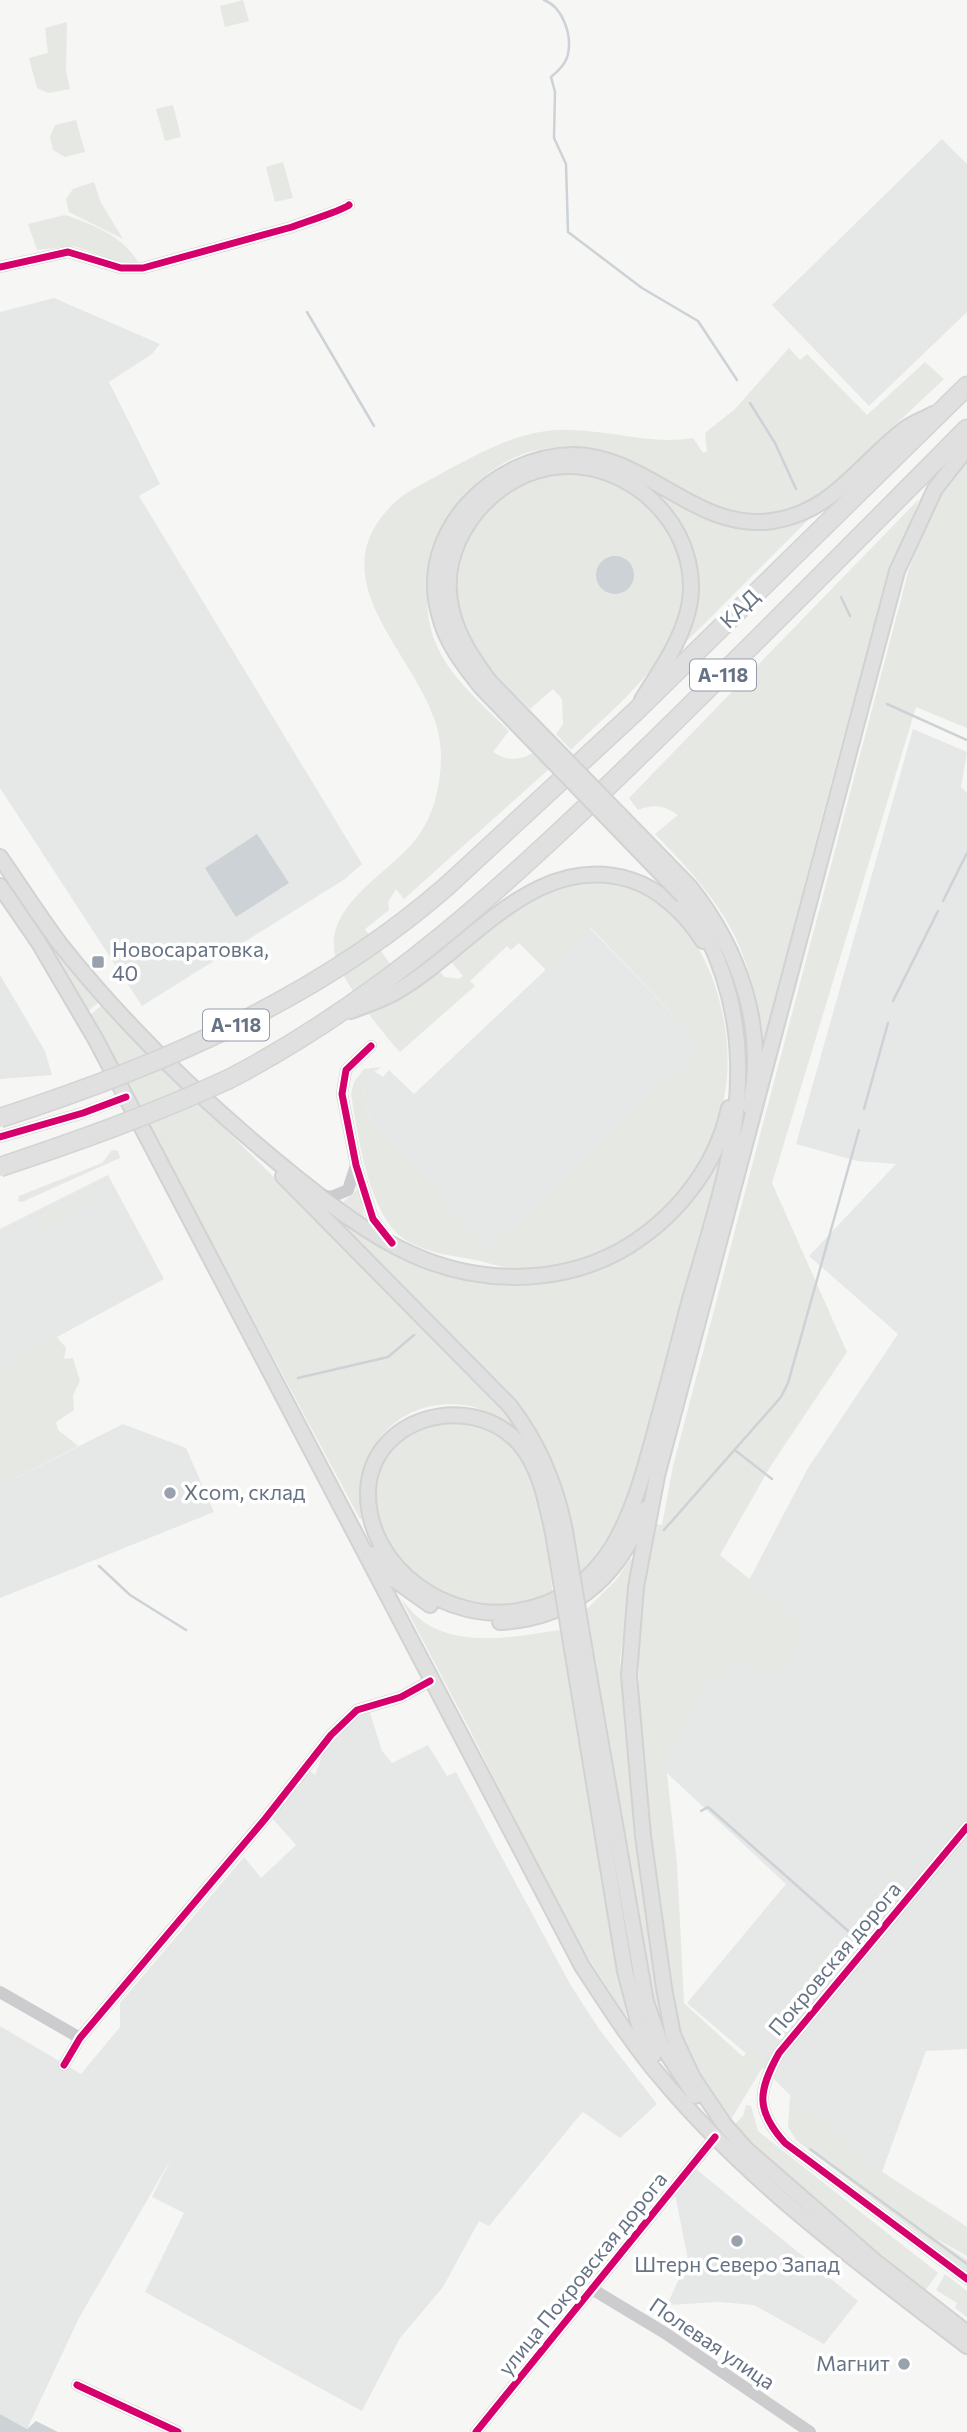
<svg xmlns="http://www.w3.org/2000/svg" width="967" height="2432" viewBox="0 0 967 2432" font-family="Commissioner,sans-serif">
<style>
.built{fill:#e6e7e7}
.green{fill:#e5e8e3}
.water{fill:#ccd2d6}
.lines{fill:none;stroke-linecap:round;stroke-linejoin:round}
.stream{stroke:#ccd2d6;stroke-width:2.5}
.major-casing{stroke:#d2d2d3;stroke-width:18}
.highway-casing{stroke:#d3d4d4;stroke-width:21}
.minor{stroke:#ccccce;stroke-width:12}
.major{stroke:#e0e0e1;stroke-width:14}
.highway{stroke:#e0e0e1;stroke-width:18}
.major-bridge-casing{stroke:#d2d2d3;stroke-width:18;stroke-linecap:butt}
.highway-bridge-casing{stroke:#d3d4d4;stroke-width:21;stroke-linecap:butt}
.major-bridge{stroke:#e0e0e1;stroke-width:14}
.highway-bridge{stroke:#e0e0e1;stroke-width:18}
.cycleway-casing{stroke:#fff;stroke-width:11}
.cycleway{stroke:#d6006c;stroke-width:7}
.poi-dot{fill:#98a1ac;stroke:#fff;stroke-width:2.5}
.labels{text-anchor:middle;stroke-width:7;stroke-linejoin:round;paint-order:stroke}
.shield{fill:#fff;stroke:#949da9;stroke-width:2}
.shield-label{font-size:19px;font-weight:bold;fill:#667384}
.street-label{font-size:21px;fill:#667384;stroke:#fff}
.poi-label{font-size:21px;fill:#667384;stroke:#fff;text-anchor:start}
</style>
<rect width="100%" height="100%" fill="#f6f6f5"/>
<!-- built -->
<path class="built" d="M942,139L967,164V312L869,406L772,305Z
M54,298L160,344L152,354L109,382L160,484L139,496L362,864L345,879L142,1006L0,788V312Z
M913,729L967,752L961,787L967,793V2049L926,2051L882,2172L967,2227L888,2194L762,2067L687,2003L786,1884L654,1761L808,1468L898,1334L809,1256L896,1164L857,1161L796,1144Z
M590,928L703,1046L489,1249L370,1121L362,1081L373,1071L383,1077L389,1070L414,1094Z
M0,975L45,1051L52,1075L0,1079Z
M108,1175L164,1279L0,1368V1229Z
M123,1424L186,1448L214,1512L0,1598V1486Z
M370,1713L382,1751L392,1763L428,1745L447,1776L456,1772L570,1984L599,2029L657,2104L620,2138L583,2112L580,2115L489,2226L479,2221L443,2287L400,2338L362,2411L145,2292L184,2213L152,2197L171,2159L79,2318L27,2429L0,2414V2026L81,2074L120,2027V2003L244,1857L261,1878L296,1845L271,1817L308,1769L315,1775L324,1751L359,1714Z
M696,2169L858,2301L824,2344L754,2305L720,2302L667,2305L688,2259L675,2195Z"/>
<!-- green -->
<path class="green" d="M243,0L249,21L225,27L220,6Z
M67,22L66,72L70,89L48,93L37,88L29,58L48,53L45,28Z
M173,105L181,137L165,141L156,109Z
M76,120L85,152L65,157L53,150L50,137L55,125Z
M283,162L293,198L275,202L266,167Z
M94,182L101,203L123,239L69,212L66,199L73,189Z
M65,215C92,224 123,236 138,262L123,263L74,246L37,250L28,224Z
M789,348L800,360L807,354L867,415L925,362L944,379L825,491C799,509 772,519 740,515C722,513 703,501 686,493C615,458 553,419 481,479C452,503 435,532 429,569C417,650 457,680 509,731L493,752C506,761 519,761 533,753L549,769L404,899L396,889L388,902L389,910L365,929L409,990L438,970L445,977L459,979L463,976L449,959C483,933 539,881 584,879C690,873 740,1005 725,1093C710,1186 621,1267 527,1270C511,1270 495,1265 480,1261C456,1256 430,1254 409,1242C369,1221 358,1135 351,1094L354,1082L364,1069L381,1067L362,1081L370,1121L489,1249L703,1046L591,928L546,970L519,943L511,950L507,946L470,981L475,986L400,1052C382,1033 341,980 335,955C324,905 390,873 416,839C435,814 441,784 441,754C442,669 306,588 394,503C408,490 427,482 444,472C485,450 524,428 572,430C613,431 652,445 693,438L703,453L707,451L705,433L735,409Z
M967,459V728L916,707L772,1183L847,1352L770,1467L720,1555L805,1624L801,1644L780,1673L766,1676L737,1661L721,1682H705L665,1756L677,1864L684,2003L743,2057L752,2046L767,2060L730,2121C698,2091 680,2041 671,1999C669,1965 662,1932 658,1899C644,1776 625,1651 654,1529L657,1524L662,1525L673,1466L909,569C924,528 939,492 967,459Z
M582,475C617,480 653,497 669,530C717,631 636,686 571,750L556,734L563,724L562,699L553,689L530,709C510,690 485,669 472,645C435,576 473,493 550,476C560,474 572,476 582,475Z
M656,490C694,510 730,534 775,527C787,525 800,518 811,517L688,640L686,638C703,595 701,553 675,514C670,506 659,497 656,490Z
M919,499C853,676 812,862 763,1044C751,943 725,906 655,834L678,815C664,805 654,804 638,810L629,798Z
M57,951L98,1003L88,1011L54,953Z
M101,1006L492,1393L518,1428C506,1427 486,1409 470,1406C399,1393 350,1451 363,1518L360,1519L90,1015Z
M112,1150L118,1151L120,1158L22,1202L18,1201L19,1196L102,1163Z
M718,1156L723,1157L625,1512L581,1576L568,1512L542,1444L525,1414L500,1384L338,1221L341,1220L410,1260L522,1283L618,1259Z
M360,1187L364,1217L363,1218L341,1204Z
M94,1192L96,1198L48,1228L39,1227L37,1218L41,1213Z
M57,1337L66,1348L64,1359L73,1358L80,1381L73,1395L74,1410L56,1422L58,1430L78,1446L0,1486V1368Z
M435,1422C447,1422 461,1421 473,1423C541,1433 545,1541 553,1594C481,1626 374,1583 374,1495C374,1474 385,1452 401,1439C411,1432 424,1427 435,1422Z
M630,1559L633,1560L620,1659L627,1751L660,2013L657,2014L642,1961L587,1609L617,1579Z
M401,1599C408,1607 416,1617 425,1623C465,1648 518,1636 561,1630L627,2019L565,1921L469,1728Z
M790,2096L882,2172L967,2227V2256L933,2237L967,2260V2271L796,2140L788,2127Z
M746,2105L751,2106L758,2131L938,2273L925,2291L777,2167L734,2125L743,2116Z
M945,2274L967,2291V2317L955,2308L957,2303L936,2290Z"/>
<!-- water -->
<path class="water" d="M596 575a19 19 0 1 1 38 0a19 19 0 1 1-38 0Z
M257,834L289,883L236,917L205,868Z
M0,2414L27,2429L36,2421L58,2432H0Z"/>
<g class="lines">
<!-- stream -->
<path class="stream" d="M544,0C563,7 572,35 568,54C566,64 558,71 551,77L555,92L554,138L566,164L568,232L642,288L698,321L737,380
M307,312L374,426
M750,403L775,443L796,489
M841,597L850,616
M887,704L967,740
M943,901L967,853
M893,1001L938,911
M864,1109L888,1023
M298,1378L388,1357L414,1335
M736,1451L772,1479
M664,1530L781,1397L788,1383L859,1130
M99,1566L130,1595L186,1630
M701,1811L708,1807L864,1945
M810,2149L967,2264"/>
<defs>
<path id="major" d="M967,448L935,489L897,571L657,1476L636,1587L629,1675L643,1836L664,1988L673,2035L693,2078L724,2124L746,2149L876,2262L967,2333
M489,681C473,659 458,637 452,611C435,547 486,480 548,468C633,452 714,539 685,621C676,649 657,675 642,700
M481,687C463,664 446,643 439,614C416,531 495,455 574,455C647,456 697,532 772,521C832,513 860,463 905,429C913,423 924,419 933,414
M0,857C20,886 39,916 60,944C129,1031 210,1108 297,1178C332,1206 369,1235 411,1254C476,1284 556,1286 620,1251C673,1221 716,1169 729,1108
M0,886L39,943L96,1040L582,1966C607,2004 632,2044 662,2079C749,2183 860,2264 967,2346
M690,887C739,949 767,1027 750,1107
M351,1011C366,1005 382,1000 396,992C470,949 535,850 631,880C660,889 687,915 703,941
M283,1176L510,1406C539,1444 556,1484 565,1531
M553,1533C546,1502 540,1465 517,1441C469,1391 371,1417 368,1491C367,1530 388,1564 418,1586C446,1607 484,1617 518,1611C610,1596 633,1512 654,1435C665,1395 676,1354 686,1314C708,1232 741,1148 738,1062C737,1003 717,943 683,896
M373,1554L392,1578L430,1605
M500,1622C574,1618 619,1577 645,1509
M586,1658L646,2002L661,2044L695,2096
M574,1661L625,1971L639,2025L653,2056"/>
<path id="highway" d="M447,886L635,712L967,386
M229,1079C385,998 513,879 638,757C749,649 858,539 967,429"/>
</defs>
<!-- major casing -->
<use href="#major" class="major-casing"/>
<!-- highway casing -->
<use href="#highway" class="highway-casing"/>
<!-- minor -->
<path class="minor" d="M0,267L68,252L121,268H143L292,227C302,223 344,210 349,205
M371,1046L346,1070L342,1094L356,1165L373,1219L389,1240
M0,1137L83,1113L126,1097
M318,1194L331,1197L348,1190L356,1165
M967,1827L779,2053C758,2091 755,2110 785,2143L967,2279
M0,1992L80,2038
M64,2065L80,2038L265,1819L331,1735L357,1710L401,1697L430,1681
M592,2289L665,2333L810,2432
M77,2385L178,2432
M476,2432L715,2137"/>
<!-- major -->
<use href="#major" class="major"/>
<!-- highway -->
<use href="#highway" class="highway"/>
<defs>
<path id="major-bridge" d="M489,681L690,887
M481,687L683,896
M565,1531L586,1658
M553,1533L574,1661"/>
<path id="highway-bridge" d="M0,1118C161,1066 319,998 447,886
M0,1167C78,1141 154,1114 229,1079"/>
</defs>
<!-- major-bridge casing -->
<use href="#major-bridge" class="major-bridge-casing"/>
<!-- highway-bridge casing -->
<use href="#highway-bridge" class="highway-bridge-casing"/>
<!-- major-bridge -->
<use href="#major-bridge" class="major-bridge"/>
<!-- highway-bridge -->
<use href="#highway-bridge" class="highway-bridge"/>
<defs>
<path id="cycleway" d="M0,267L68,252L121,268H143L292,227C302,223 344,210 349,205
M371,1046L346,1070L342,1094L356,1165L373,1219L392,1243
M0,1137L83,1113L126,1097
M967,1827L779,2053C758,2091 755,2110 785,2143L967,2279
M64,2065L80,2038L265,1819L331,1735L357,1710L401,1697L430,1681
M77,2385L178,2432
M476,2432L715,2137"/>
</defs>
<!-- cycleway casing -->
<use href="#cycleway" class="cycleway-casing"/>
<!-- cycleway -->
<use href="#cycleway" class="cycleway"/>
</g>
<!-- markers -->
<g class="poi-dot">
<rect x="91" y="955" width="14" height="14" rx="3.5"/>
<circle cx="170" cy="1493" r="7"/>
<circle cx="737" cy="2241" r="7"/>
<circle cx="904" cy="2364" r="7"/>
</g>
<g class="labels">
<!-- shield labels -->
<g class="shield">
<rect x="690" y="659.5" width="66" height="31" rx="5"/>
<rect x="203" y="1009.5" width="66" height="31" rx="5"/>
</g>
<g class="shield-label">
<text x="723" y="682">А-118</text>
<text x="236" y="1032">А-118</text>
</g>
<!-- street labels -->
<g class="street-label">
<text transform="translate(740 609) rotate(-44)" y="7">КАД</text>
<text transform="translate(835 1959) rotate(-50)" y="7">Покровская дорога</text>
<text transform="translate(583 2274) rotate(-51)" y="7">улица Покровская дорога</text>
<text transform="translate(712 2344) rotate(34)" y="7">Полевая улица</text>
</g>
<!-- poi labels -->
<g class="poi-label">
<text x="112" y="957">Новосаратовка,<tspan x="112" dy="24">40</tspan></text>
<text x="184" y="1500">Xсom, склад</text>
<text x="737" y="2272" text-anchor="middle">Штерн Северо Запад</text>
<text x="890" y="2371" text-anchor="end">Магнит</text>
</g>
</g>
</svg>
